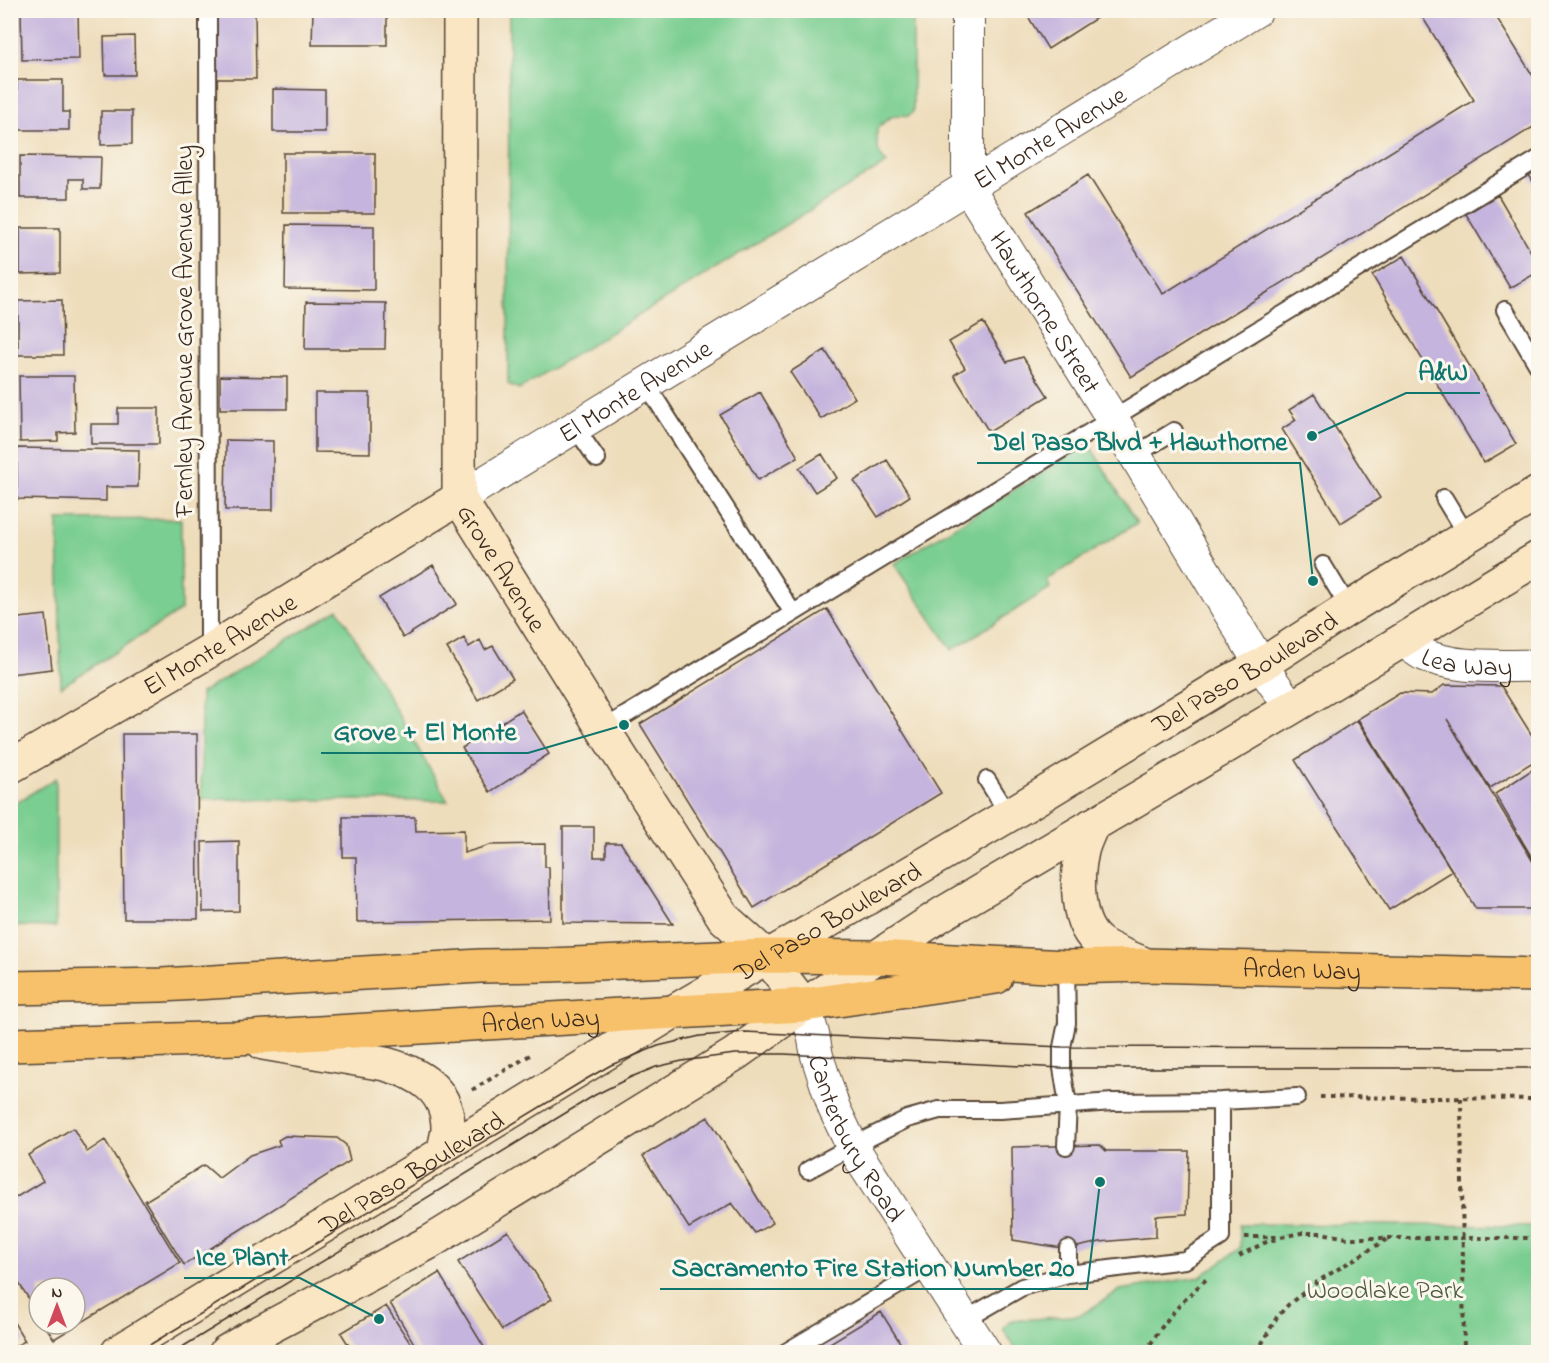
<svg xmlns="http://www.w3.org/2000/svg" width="1549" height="1363" viewBox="0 0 1549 1363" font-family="'Indie Flower',sans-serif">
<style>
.green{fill:#7ace91;stroke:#5a7c58;stroke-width:1.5}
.building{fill:#c5b4dd}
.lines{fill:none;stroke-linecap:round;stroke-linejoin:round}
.lane-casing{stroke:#564536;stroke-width:20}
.street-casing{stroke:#564536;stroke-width:34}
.secondary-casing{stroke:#564536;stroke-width:36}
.primary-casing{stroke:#564536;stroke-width:36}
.path{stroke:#564536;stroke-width:4;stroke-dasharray:4.5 4.5;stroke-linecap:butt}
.lane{stroke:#fff;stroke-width:16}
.street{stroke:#fff;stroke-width:32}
.secondary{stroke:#fbe6c4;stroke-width:33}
.primary{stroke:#f6c16b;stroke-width:33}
.tram{stroke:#3b2a1e;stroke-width:1.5}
.labels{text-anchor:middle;stroke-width:6;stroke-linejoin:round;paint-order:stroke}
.street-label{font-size:26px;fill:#3b2a1e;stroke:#fbf7ec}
.park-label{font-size:26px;fill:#4e5b40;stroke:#fbf7ec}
.leader{fill:none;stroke:#0f766e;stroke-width:2}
.callout-dot{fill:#0f766e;stroke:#fbf7ec;stroke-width:2}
.callout-label{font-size:27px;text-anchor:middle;font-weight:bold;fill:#0f766e;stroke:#fbf7ec;stroke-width:6;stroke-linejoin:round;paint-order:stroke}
</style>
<rect width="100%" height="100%" fill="#fbf7ec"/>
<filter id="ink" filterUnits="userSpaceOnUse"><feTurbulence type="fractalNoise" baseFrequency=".0167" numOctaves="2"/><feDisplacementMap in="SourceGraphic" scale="12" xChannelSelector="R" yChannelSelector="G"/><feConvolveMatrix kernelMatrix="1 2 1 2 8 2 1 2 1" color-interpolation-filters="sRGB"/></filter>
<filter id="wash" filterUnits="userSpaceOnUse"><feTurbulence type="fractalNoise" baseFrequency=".008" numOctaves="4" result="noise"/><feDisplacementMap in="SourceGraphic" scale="24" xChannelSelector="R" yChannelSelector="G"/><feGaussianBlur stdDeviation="1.35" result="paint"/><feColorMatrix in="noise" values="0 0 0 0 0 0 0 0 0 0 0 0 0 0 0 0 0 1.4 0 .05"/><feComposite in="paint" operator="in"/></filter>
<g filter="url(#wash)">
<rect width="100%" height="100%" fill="#edb"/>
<!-- green -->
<path class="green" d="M509,11H913V112L908,116C894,112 886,119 877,129C877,144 876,153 887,163L519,389L508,384Z
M1089,444L1137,523L1047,580L1050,588L952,650L894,564Z
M181,519V610L61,687L58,520Z
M338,609L448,801L201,799V693Z
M56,778V927L11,926V806Z
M1240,1224L1538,1226V1352H1017L1003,1328L1010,1321L1081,1315L1120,1290L1200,1277L1240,1248Z"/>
<g id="blocks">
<!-- building -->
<path class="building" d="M21,10H78L79,59L22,60Z
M216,10H255L256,79H217Z
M313,10H387V45H312Z
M1024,10H1109L1048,49Z
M1418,10H1492L1538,84V124L1131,377L1028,212L1088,175L1163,294L1474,100Z
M134,36L135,75H105L104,37Z
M17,80H63V112H69V130H17Z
M273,89L325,90V132H273Z
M101,111H132V144L101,145Z
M283,153H375V213H283Z
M20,156L101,157L100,189H83V179H69V198H20Z
M1538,169V190L1529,175Z
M1498,195L1538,264V272L1510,288L1466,214Z
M286,225L374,226V290L285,289Z
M20,228H60V273L20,274Z
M1404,256L1516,444L1484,463L1372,275Z
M62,300L63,355H18V301Z
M306,302L386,303L385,349H305Z
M983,322L1007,362L1023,357L1048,396L989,432L954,375L965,368L949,342Z
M825,350L855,398L821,419L790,372Z
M19,376H74L75,432L58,433V441L20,442Z
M220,376L287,377V409H220Z
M760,392L798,457L758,480L720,415Z
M315,393H370V453L315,452Z
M1314,394L1380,498L1341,523L1282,429L1296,420L1289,410Z
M118,408H159V444H91V424H118Z
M226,440L273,441V510H225Z
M17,448L139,450L138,487H106V501L17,499Z
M822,454L837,478L815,492L799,468Z
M887,460L910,496L878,517L854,481Z
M433,565L457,604L403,638L379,598Z
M827,609L941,793L754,908L640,724Z
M46,615L52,669L10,674V619Z
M464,638L469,647L480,640L485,650L493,646L513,679L478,700L447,648Z
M1444,685L1501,686L1538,745V759L1490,788L1447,719L1538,870V909H1476L1358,719L1400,693L1432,694Z
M521,710L549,754L490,792L462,748Z
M1357,720L1452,871L1389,910L1295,760Z
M122,734H197L198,919H124Z
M1538,766V868L1495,794Z
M343,817H415L416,831L464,830V853L490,845L545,844V867H549L550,919L357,922L356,857H343Z
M563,827H594V857H606V843H621L673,924L563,923Z
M239,841V911L203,912L202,842Z
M708,1117L773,1223L755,1233L732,1203L689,1228L643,1156Z
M73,1128L87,1152L105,1140L180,1263L54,1339L44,1324H75V1288H39V1315L10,1269V1201L43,1181L28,1155Z
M285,1136L337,1138L346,1145L350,1161L184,1265L145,1201L204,1165L219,1178L250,1155L280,1145L278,1140Z
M1100,1145L1106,1151H1189L1187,1214L1156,1216V1237L1100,1242L1068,1249L1013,1240L1012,1147Z
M508,1231L552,1299L502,1330L458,1262Z
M439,1273L487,1352H419L390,1303Z
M386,1306L416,1352H353L341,1333Z
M881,1312L906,1352H815Z
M10,1316L25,1341L10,1349Z"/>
</g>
</g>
<g filter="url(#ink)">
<use href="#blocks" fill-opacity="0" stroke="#564536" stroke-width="1.5"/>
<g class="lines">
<defs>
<path id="lane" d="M208,10L209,651
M1505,310L1538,366
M646,384L793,613
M575,427L597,459
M1135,455L1174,431
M1444,498L1467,536
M1323,565L1349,608
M603,729L1538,159
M987,780L1009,815
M1066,1146L1068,1105L1062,1068V1047L1067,1023L1066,967
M808,1170L852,1146L907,1119L939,1110H1000L1113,1102L1221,1101L1297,1097
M1068,1249V1274
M963,1321L1022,1287L1068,1274L1185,1260L1221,1237V1101
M786,1352L929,1267"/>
<g id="street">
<path id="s1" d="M968,10V187L1135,455L1261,665L1291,708"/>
<path id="s2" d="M459,498L1257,10"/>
<path id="s3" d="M1403,640C1409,645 1415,650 1422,654C1458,670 1500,665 1538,666"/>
<path id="s4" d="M804,1005L813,1034L817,1056L834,1108L852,1146L985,1352"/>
</g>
<g id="secondary">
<path id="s5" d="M460,10L459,498L603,729L724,918L766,956L804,1005"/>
<path id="s6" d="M10,767L209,651L459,498"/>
<path d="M1092,825C1089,833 1084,842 1082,851C1076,877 1075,925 1100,943C1111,951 1133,959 1146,965"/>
<path d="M263,1043L385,1064C419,1073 449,1090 448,1130C447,1137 445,1145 443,1153"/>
<path id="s7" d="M118,1352L673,1012L1009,815L1223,685L1261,665L1349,608L1538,493"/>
<path d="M226,1352L249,1338L430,1242L735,1054L804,1005L942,914L1291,708L1538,558"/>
</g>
<g id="primary">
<path id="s8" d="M10,988L162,985L480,966L550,965L766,956L877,957L1066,967L1146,965L1538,975"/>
<path id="s9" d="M10,1045L237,1038L585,1017L804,1005L996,977"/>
</g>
</defs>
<!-- lane casing -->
<use href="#lane" class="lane-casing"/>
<!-- street casing -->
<use href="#street" class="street-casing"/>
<!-- secondary casing -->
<use href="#secondary" class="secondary-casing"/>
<!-- primary casing -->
<use href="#primary" class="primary-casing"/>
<!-- path -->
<path class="path" d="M472,1090L532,1054
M1320,1097L1538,1099
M1461,1098L1464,1352
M1245,1237H1281L1301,1233H1322L1347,1238H1538
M1239,1256L1264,1243L1279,1238
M1146,1352C1162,1323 1183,1299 1209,1277
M1257,1352L1277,1317L1289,1304L1320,1280L1389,1238"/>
<!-- lane -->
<use href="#lane" class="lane"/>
<!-- street -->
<use href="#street" class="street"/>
<!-- secondary -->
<use href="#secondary" class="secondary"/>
<!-- primary -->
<use href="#primary" class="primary"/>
<!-- tram -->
<path class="tram" d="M138,1352L588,1078L611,1065L658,1046L700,1036L745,1032L1062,1047L1538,1048
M174,1352L595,1095L631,1077L656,1067L682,1061L735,1054H784L1062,1068H1538"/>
</g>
</g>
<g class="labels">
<!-- street labels -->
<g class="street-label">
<text dy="9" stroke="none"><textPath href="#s2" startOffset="692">El Monte Avenue</textPath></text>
<text dy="9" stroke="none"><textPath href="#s1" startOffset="324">Hawthorne Street</textPath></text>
<text transform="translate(183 331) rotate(-90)" y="9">Fernley Avenue Grove Avenue Alley</text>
<text dy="9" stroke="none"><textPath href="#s2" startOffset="206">El Monte Avenue</textPath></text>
<text dy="9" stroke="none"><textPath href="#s5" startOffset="570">Grove Avenue</textPath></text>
<text dy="9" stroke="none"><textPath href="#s6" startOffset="243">El Monte Avenue</textPath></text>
<text dy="9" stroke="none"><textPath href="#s3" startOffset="70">Lea Way</textPath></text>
<text dy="9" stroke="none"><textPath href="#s7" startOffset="1316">Del Paso Boulevard</textPath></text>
<text dy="9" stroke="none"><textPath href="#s7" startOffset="830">Del Paso Boulevard</textPath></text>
<text dy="9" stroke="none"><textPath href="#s8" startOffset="1293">Arden Way</textPath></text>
<text dy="9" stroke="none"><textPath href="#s9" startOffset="531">Arden Way</textPath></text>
<text dy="9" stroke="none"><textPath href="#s4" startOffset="144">Canterbury Road</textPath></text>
<text dy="9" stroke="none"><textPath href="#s7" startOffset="344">Del Paso Boulevard</textPath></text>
</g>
<!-- park labels -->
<g class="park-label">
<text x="1385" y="1298">Woodlake Park</text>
</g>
</g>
<!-- callouts -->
<path class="leader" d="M1312 436L1406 393H1480M1313 581L1300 463H977M624 725L528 753H321M379 1319L300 1278H184M1100 1182L1087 1289H660"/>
<g class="callout-dot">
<circle cx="1312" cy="436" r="6"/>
<circle cx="1313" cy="581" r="6"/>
<circle cx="624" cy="725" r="6"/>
<circle cx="379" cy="1319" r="6"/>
<circle cx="1100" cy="1182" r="6"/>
</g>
<g class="callout-label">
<text x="1443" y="380">A&amp;W</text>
<text x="1138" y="450">Del Paso Blvd + Hawthorne</text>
<text x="425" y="740">Grove + El Monte</text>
<text x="242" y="1265">Ice Plant</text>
<text x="873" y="1276">Sacramento Fire Station Number 20</text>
</g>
<!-- margin -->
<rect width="1549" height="1363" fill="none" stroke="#fbf7ec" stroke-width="36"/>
<!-- north arrow -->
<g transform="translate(57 1306)"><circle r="28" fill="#fbf7ec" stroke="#aea59a" stroke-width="1.5"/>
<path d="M0-4.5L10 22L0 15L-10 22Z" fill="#d1495b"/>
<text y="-9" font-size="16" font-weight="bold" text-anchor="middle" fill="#3b2a1e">N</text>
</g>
</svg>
